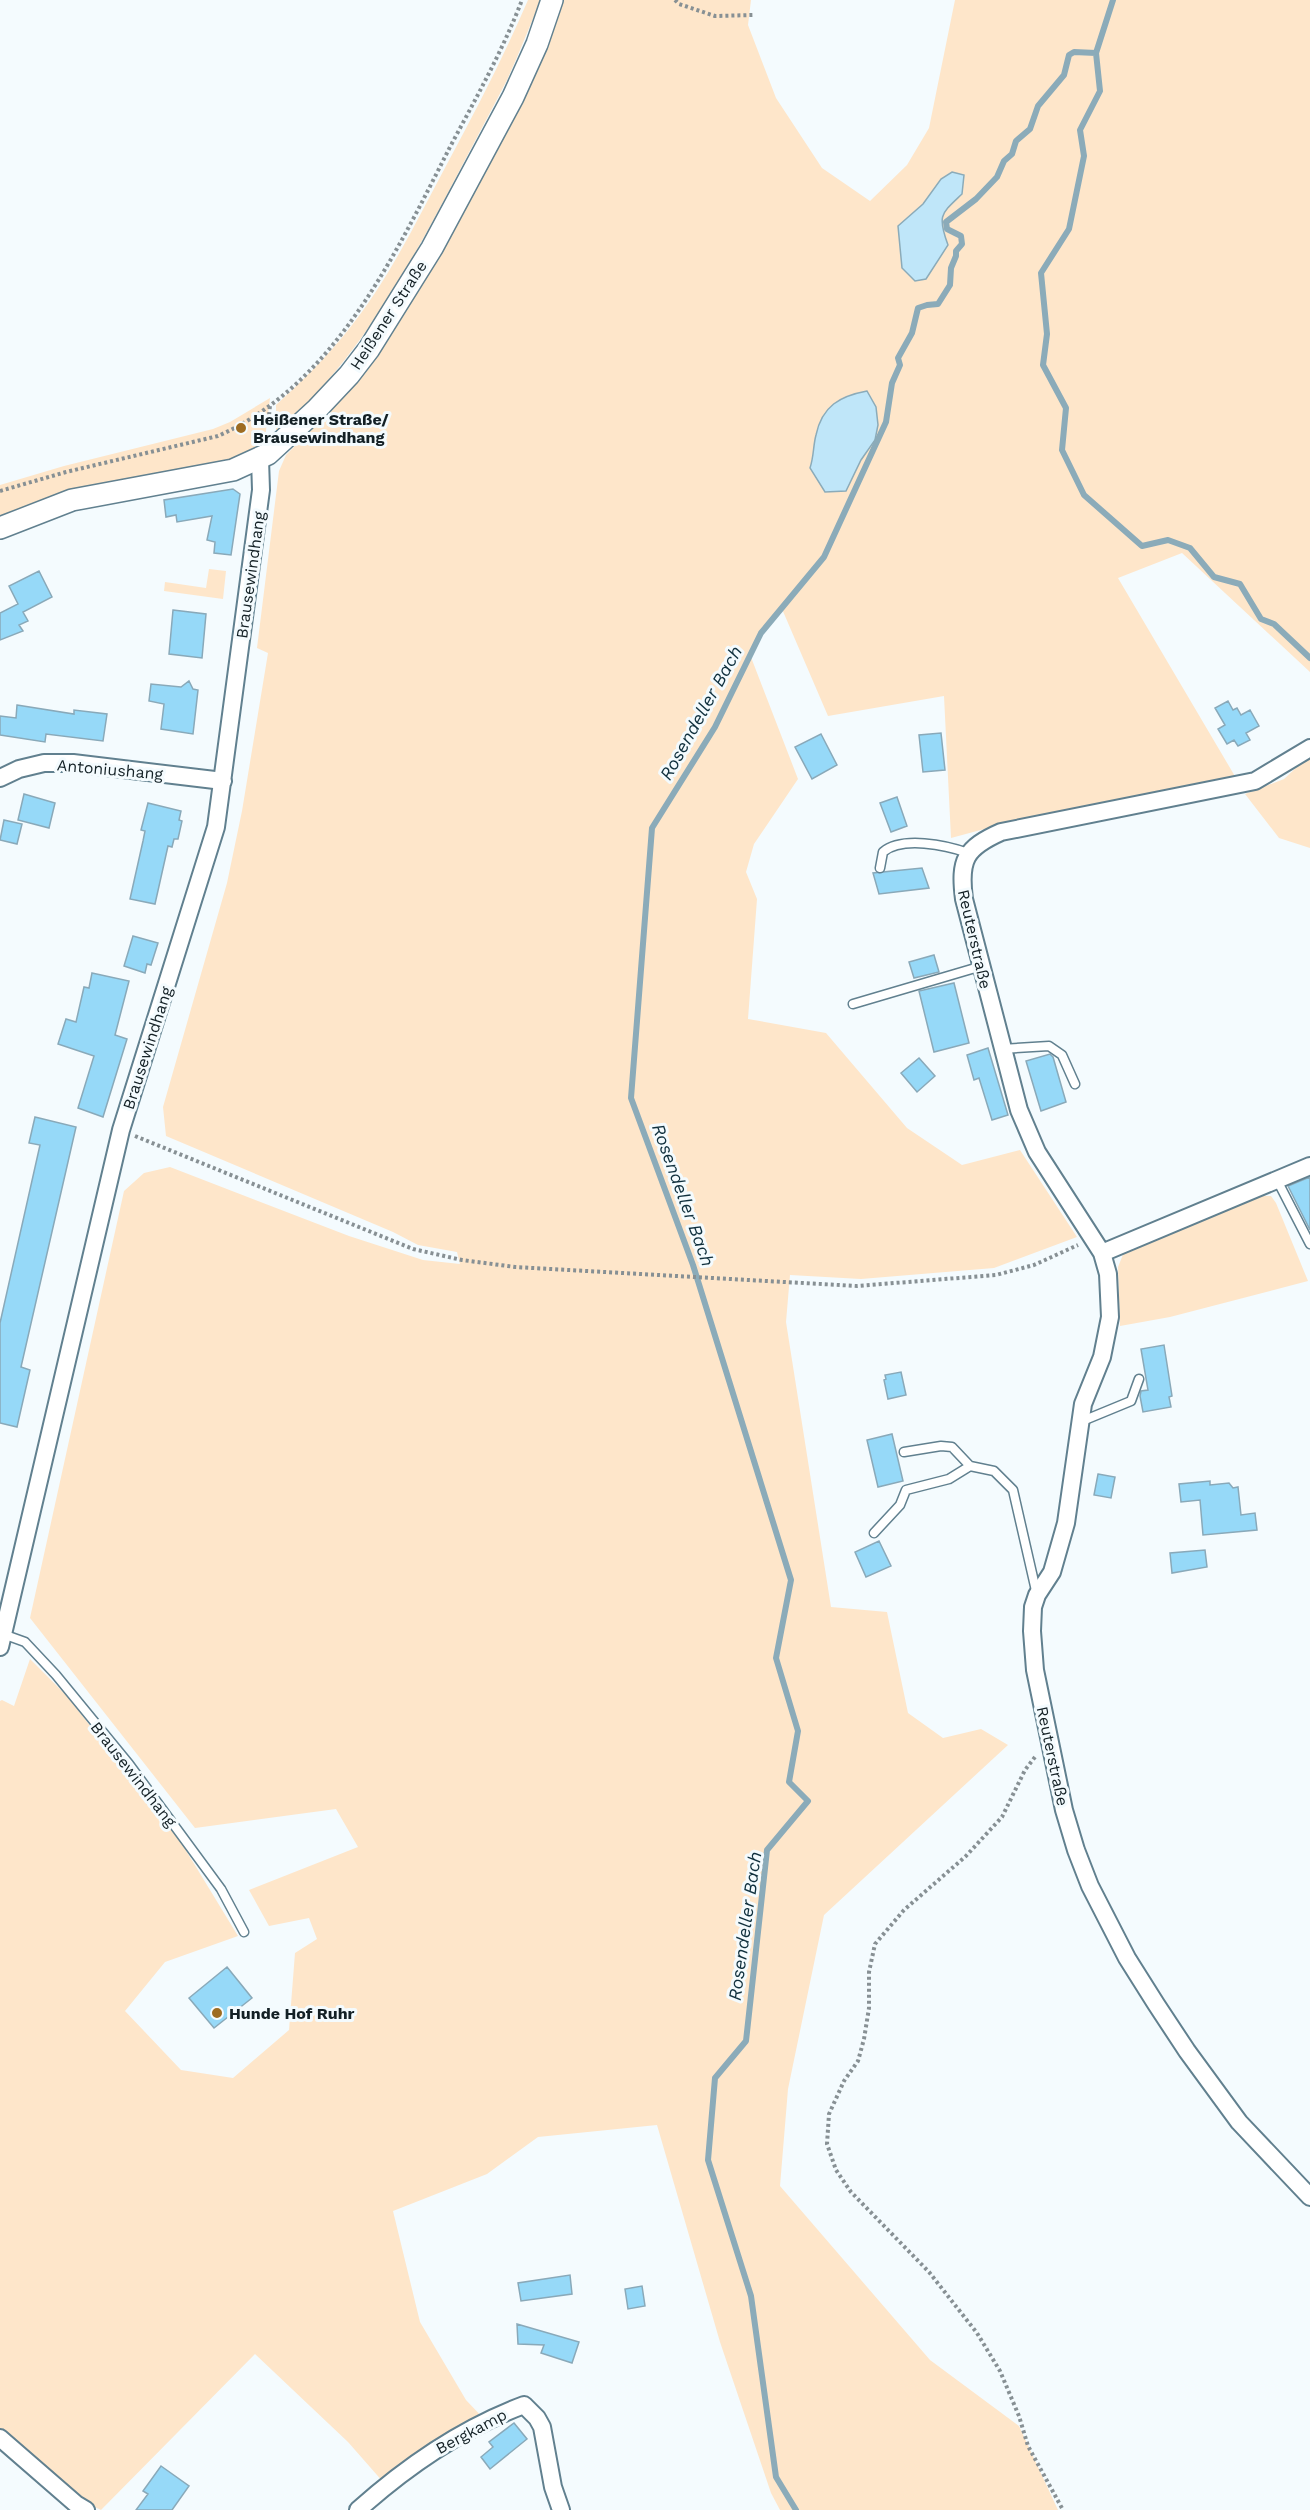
<svg xmlns="http://www.w3.org/2000/svg" width="1310" height="2510" viewBox="0 0 1310 2510" font-family="'Work Sans',sans-serif">
<style>
.green{fill:#fee6ca}
.water{fill:#bfe6f9;stroke:#8babb9;stroke-width:1.5}
.lines{fill:none;stroke-linecap:round;stroke-linejoin:round}
.stream{stroke:#8babb9;stroke-width:6}
.building{fill:#96d9f8;stroke:#89a9b9;stroke-width:1.5}
.service-casing{stroke:#61808f;stroke-width:11}
.minor-casing{stroke:#61808f;stroke-width:20}
.tertiary-casing{stroke:#61808f;stroke-width:24}
.path{stroke:#879094;stroke-width:4;stroke-dasharray:3 3;stroke-linecap:butt}
.service{stroke:#fff;stroke-width:8}
.minor{stroke:#fff;stroke-width:16}
.tertiary{stroke:#fff;stroke-width:21}
.poi-dot{fill:#9e6c21;stroke:#f4fbfe;stroke-width:2}
.labels{text-anchor:middle;stroke-width:6;stroke-linejoin:round;paint-order:stroke}
.street-label{font-size:16px;fill:#132025;stroke:#f4fbfe}
.poi-label{font-size:16px;font-weight:bold;fill:#132025;stroke:#f4fbfe;text-anchor:start}
.water-label{font-size:18px;font-style:italic;fill:#10303d;stroke:#f4fbfe}
</style>
<rect width="100%" height="100%" fill="#f4fbfe"/>
<!-- green -->
<path class="green" d="M528,0H541C529,27 519,54 507,80C489,115 470,150 452,185C404,276 354,365 276,433V405C302,381 327,357 349,329C389,279 417,220 447,164C476,110 504,56 528,0Z
M563,0H751L748,25L776,98L822,168L870,201L907,165L929,128L955,0H1310V672L1182,553L1118,578L1236,778L1003,824L951,838L944,696L828,716L782,609L749,652L798,779L754,844L746,872L757,899L748,1019L826,1033L907,1128L962,1165L1020,1150L1077,1237L994,1268L861,1279L790,1275L786,1322L831,1607L887,1612L908,1713L943,1738L981,1729L1008,1745L824,1915L788,2089L780,2186L930,2360L1019,2426L1058,2510H780L771,2493L720,2342L657,2125L538,2137L487,2174L393,2211L420,2322L466,2400L485,2420L384,2483L348,2442L255,2354L101,2510L76,2498L0,2429V1701L2,1700L14,1706L30,1659L66,1695L179,1839L238,1936L165,1962L125,2011L181,2070L233,2078L289,2030L295,1953L317,1939L309,1918L269,1926L249,1890L358,1847L336,1809L195,1828L30,1618L124,1191L144,1173L170,1167L349,1236L423,1260L460,1264L457,1252L418,1245L393,1232L166,1136L163,1107L227,883L242,811L268,653L257,648L279,471L286,455L359,381L439,257L522,102Z
M270,398L265,439L258,458L0,526V485L64,466L213,429L230,422Z
M209,569L226,571L223,599L164,591L165,582L206,588Z
M1310,755V848L1279,838L1245,794L1284,779Z
M1255,1196H1271L1276,1203L1308,1281L1170,1317L1120,1326L1118,1267L1124,1252Z"/>
<!-- water -->
<path class="water" d="M952,172L964,175L962,194C941,214 937,215 948,245L926,279L915,281L902,268L898,226L923,204L941,179Z
M867,391L876,407L878,425L875,440L861,460L846,491L825,492L810,468C814,456 813,446 816,435C822,406 840,396 867,391Z"/>
<g class="lines">
<!-- stream -->
<path class="stream" d="M1096,53L1100,91L1080,130L1084,156L1069,229L1041,273L1047,334L1043,365L1066,408L1062,450L1084,495L1142,546L1168,540L1190,548L1214,577L1240,584L1261,619L1274,624L1310,658
M796,2510L776,2477L751,2296L708,2160L715,2078L746,2041L767,1850L808,1801L789,1782L798,1731L776,1658L791,1580L693,1265L631,1098L652,828L715,727L761,633L824,557L886,422L892,383L900,365L898,358L912,333L918,308L927,305L938,304L950,285L951,268L956,256V251L962,244L961,236L947,229L946,222L976,199L997,177L1004,161L1012,154L1016,141L1030,129L1038,106L1064,75L1069,55L1074,52L1096,53L1113,0"/>
</g>
<!-- building -->
<path class="building" d="M233,489L240,494L231,555L214,553L215,542L207,540L212,516L177,522L176,515L166,517L164,500Z
M39,571L52,597L23,612L28,621L19,625L23,631L0,640V613L18,604L9,586Z
M173,610L206,614L202,658L169,654Z
M189,681L193,689L198,690L193,734L161,729L164,704L149,701L151,684L181,687Z
M1228,701L1233,710L1237,708L1241,715L1250,710L1259,726L1246,733L1250,740L1238,746L1234,740L1227,744L1218,729L1225,725L1215,708Z
M17,705L74,714V710L107,714L103,741L46,734L45,742L0,735V716L16,718Z
M941,733L945,770L923,772L919,735Z
M821,734L837,765L812,779L795,747Z
M24,794L55,803L49,828L18,820Z
M897,797L907,826L891,832L880,803Z
M148,803L181,811L179,820L182,821L178,839H174L172,847L168,846L155,904L130,899L143,841L145,831L141,830Z
M4,820L22,824L17,844L0,840Z
M922,868L929,888L879,894L873,873Z
M133,936L158,943L151,965L147,964L145,973L124,966Z
M934,955L939,972L914,978L909,962Z
M92,973L129,981L115,1035L127,1039L103,1117L78,1108L94,1056L58,1044L66,1019L76,1022L84,987L89,988Z
M954,983L969,1043L934,1052L919,991Z
M988,1048L1008,1115L992,1120L979,1078L974,1080L967,1055Z
M1050,1054L1053,1057L1066,1102L1041,1111L1026,1061Z
M919,1058L935,1076L917,1092L901,1073Z
M35,1117L76,1127L21,1367L30,1370L17,1427L0,1423V1323L40,1145L29,1143Z
M1310,1177V1230L1288,1186Z
M1164,1345L1172,1396L1169,1397L1171,1407L1143,1412L1140,1396L1141,1391L1148,1390L1141,1349Z
M901,1372L906,1395L888,1399L884,1380L886,1379L885,1375Z
M892,1434L903,1481L878,1487L867,1440Z
M1098,1474L1115,1477L1111,1498L1094,1495Z
M1210,1481V1485L1229,1483L1233,1488L1238,1487L1241,1515L1255,1513L1257,1530L1203,1535L1200,1500L1181,1502L1179,1484Z
M879,1541L891,1566L866,1577L855,1552Z
M1205,1550L1207,1567L1172,1573L1170,1553Z
M227,1967L252,1998L214,2028L189,1998Z
M570,2275L572,2294L521,2301L518,2283Z
M642,2286L645,2306L628,2309L625,2289Z
M517,2324L579,2342L572,2363L541,2353L544,2345L518,2344Z
M514,2423L527,2439L490,2469L481,2457L493,2447L489,2442Z
M161,2466L189,2486L172,2510H136L148,2494L143,2491Z"/>
<g class="lines">
<defs>
<path id="service" d="M880,868L883,852C902,836 946,845 968,853
M853,1004L982,966
M1002,1049L1049,1046L1062,1055L1075,1084
M1277,1180L1310,1244
M1080,1422L1131,1401L1139,1379
M904,1452L941,1446L952,1447L970,1466L994,1471L1013,1490L1037,1595
M874,1533L900,1505L906,1490L949,1479L970,1466
M0,1633L25,1642L56,1675L129,1764L221,1889L244,1932"/>
<path id="minor" d="M1310,748L1255,781L1001,832C965,848 959,860 964,899L1019,1110L1037,1152L1102,1253L1108,1274L1110,1317L1102,1357L1083,1404L1066,1523L1052,1572L1037,1595L1033,1607L1032,1631L1035,1670L1064,1810L1076,1850L1090,1886L1127,1958L1156,2004L1187,2051L1239,2122L1310,2197
M0,778L19,769L44,763H73L223,781
M1102,1253L1310,1166
M0,1647L121,1130L216,827L261,490L260,459
M0,2438L76,2504L86,2510
M358,2510C407,2466 463,2428 524,2405L537,2418L542,2427L553,2487L561,2510"/>
<path id="tertiary" d="M0,528L72,500L233,470L268,454L317,409L349,375L369,349L432,248L513,97L537,44L552,0"/>
</defs>
<!-- service casing -->
<use href="#service" class="service-casing"/>
<!-- minor casing -->
<use href="#minor" class="minor-casing"/>
<!-- tertiary casing -->
<use href="#tertiary" class="tertiary-casing"/>
<!-- path -->
<path class="path" d="M675,0L679,4L715,16L754,15
M268,427L270,405
M0,491L66,472L218,436C335,384 395,255 450,147C476,98 502,52 522,0
M135,1136L413,1249L462,1260L515,1267L857,1286L996,1275L1034,1265L1078,1245
M1035,1757L1025,1770L1002,1817L966,1856L904,1910L875,1944L869,1972V2008L864,2039L858,2061L844,2081L829,2114L827,2144L836,2170L851,2192L929,2272L977,2333L1000,2371L1019,2416L1028,2446L1063,2510"/>
<!-- service -->
<use href="#service" class="service"/>
<!-- minor -->
<use href="#minor" class="minor"/>
<!-- tertiary -->
<use href="#tertiary" class="tertiary"/>
</g>
<!-- markers -->
<g class="poi-dot">
<circle cx="241" cy="428" r="6"/>
<circle cx="217" cy="2013" r="6"/>
</g>
<g class="labels">
<!-- street labels -->
<g class="street-label">
<text transform="translate(388 315) rotate(-57)" y="6">Heißener Straße</text>
<text transform="translate(250 575) rotate(-82)" y="6">Brausewindhang</text>
<text transform="translate(110 769) rotate(5)" y="6">Antoniushang</text>
<text transform="translate(975 939) rotate(77)" y="6">Reuterstraße</text>
<text transform="translate(147 1048) rotate(-72)" y="6">Brausewindhang</text>
<text transform="translate(1053 1756) rotate(78)" y="6">Reuterstraße</text>
<text transform="translate(134 1774) rotate(52)" y="6">Brausewindhang</text>
<text transform="translate(471 2431) rotate(-28)" y="6">Bergkamp</text>
</g>
<!-- poi labels -->
<g class="poi-label">
<text x="253" y="425">Heißener Straße/<tspan x="253" dy="18">Brausewindhang</tspan></text>
<text x="229" y="2019">Hunde Hof Ruhr</text>
</g>
<!-- water labels -->
<g class="water-label">
<text transform="translate(701 713) rotate(-61)" y="6">Rosendeller Bach</text>
<text transform="translate(683 1195) rotate(70)" y="6">Rosendeller Bach</text>
<text transform="translate(745 1926) rotate(-82)" y="6">Rosendeller Bach</text>
</g>
</g>
</svg>
